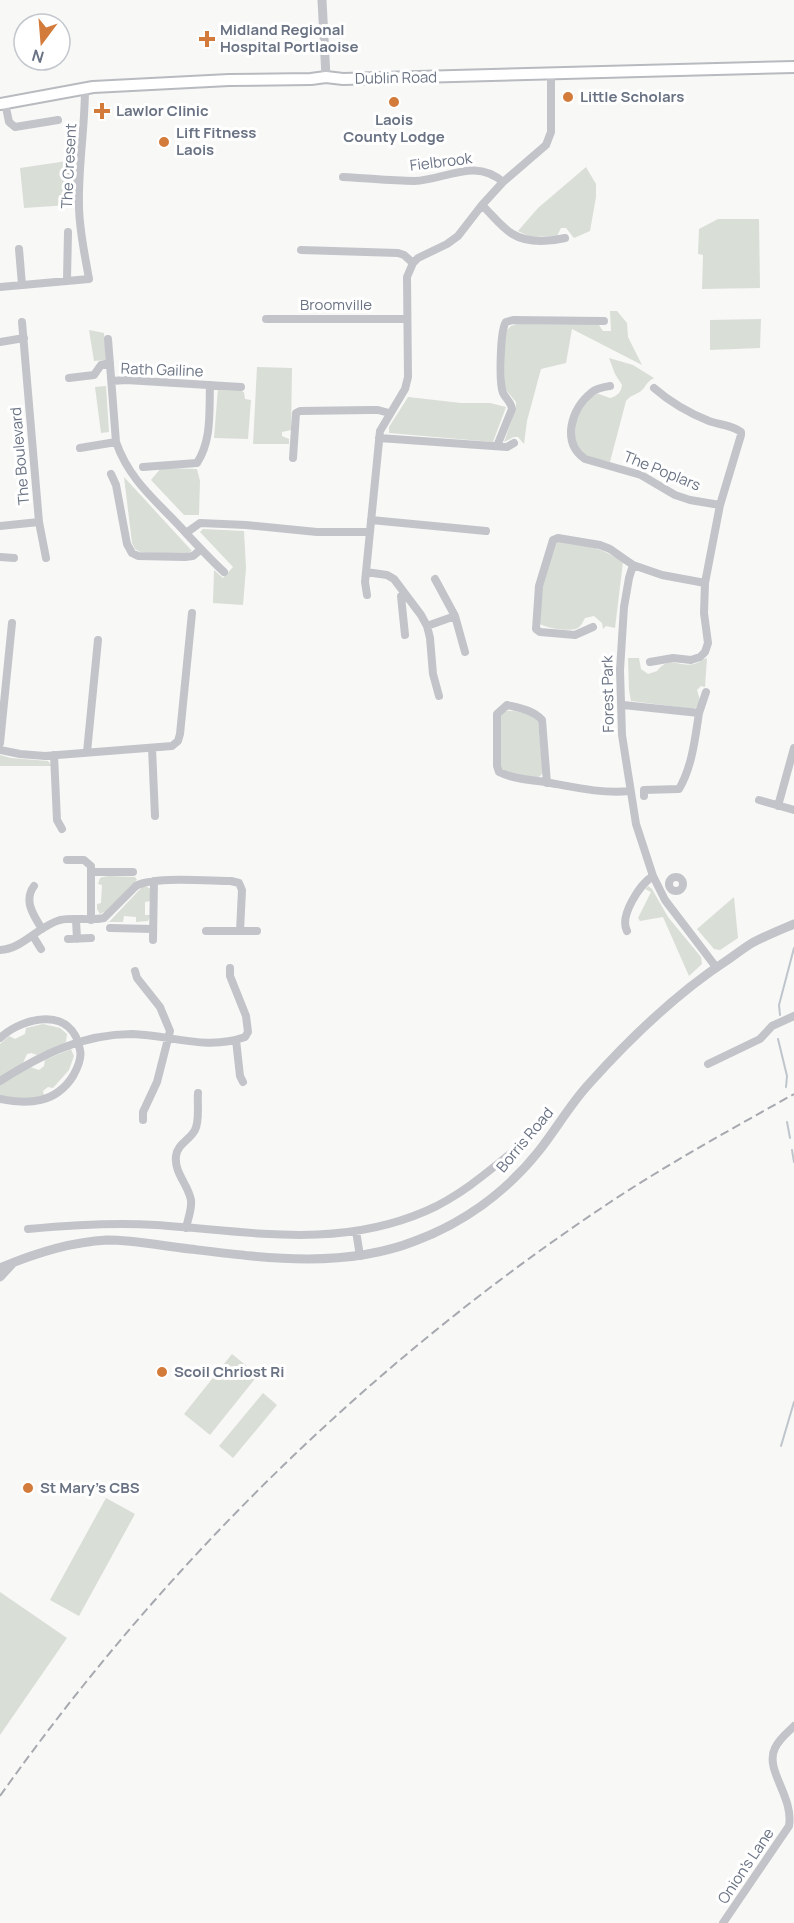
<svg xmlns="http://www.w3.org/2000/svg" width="794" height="1923" viewBox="0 0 794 1923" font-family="Manrope,sans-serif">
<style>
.green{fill:#d9ded7}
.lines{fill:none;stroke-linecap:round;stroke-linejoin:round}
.stream{stroke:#bec5cb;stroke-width:2}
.secondary-casing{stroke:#b7babf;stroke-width:14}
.minor{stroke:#c2c4c9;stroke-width:8}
.tertiary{stroke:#c2c4c9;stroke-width:9}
.secondary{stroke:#fff;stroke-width:10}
.rail{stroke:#a6a9af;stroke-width:2;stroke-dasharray:9 4.5;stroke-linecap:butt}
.poi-dot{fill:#d37b3a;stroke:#fff;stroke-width:2}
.labels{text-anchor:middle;stroke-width:6;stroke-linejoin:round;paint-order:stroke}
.poi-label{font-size:15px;font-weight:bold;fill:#6a7384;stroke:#fff;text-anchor:start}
.street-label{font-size:15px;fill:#6a7384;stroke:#fff}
</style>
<rect width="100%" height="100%" fill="#f8f8f6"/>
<!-- green -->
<path class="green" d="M67,161L69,205L24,208L20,168Z
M586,167L596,184V197L590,231L574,238L566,228H561L557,236L530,237L518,231L538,208Z
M718,219H759L760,288L702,289L703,255L698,254L699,229Z
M610,311H617L627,323L628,337L642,365L572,329L566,363L541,369L527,421L524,444L518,437H514L504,442L516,408V402L505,389L504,333L511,326L517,324H591L599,325L603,331H611Z
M761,319L760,348L710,350V320Z
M89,330L104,333L106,360L94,361Z
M609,358L633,365L654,378C648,381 647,384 643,389C638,395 631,394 626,401L610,462C603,460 593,460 587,456C562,443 578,404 596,393L610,398C617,396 621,393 622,385L615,374Z
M257,367L292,368L291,430L282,432V436L289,439V444H253Z
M106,386L109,432L101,433L95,387Z
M218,388L239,390L244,392L245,399L251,400L248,439L214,438Z
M408,397L461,403H490L506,407L493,442L389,433V427Z
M161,468L197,469L200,481L199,515H184L151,480Z
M124,477L192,551L184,554L140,552L135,549L132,543Z
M203,529L244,531L246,568L243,605L213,603L214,570L223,578L233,567L200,532Z
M555,542C580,541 603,548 623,562L615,628L606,626L603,629L602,623L594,616L585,618C583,621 582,625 579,627C574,633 546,628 540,624L542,586Z
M628,658H639L641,669L648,674L657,671C671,654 677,668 694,664C699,663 703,659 707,658L705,687L701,686L697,690L700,700L698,707L694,709L631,701L629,690Z
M505,711C516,710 531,713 538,722L543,773L537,779L503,772L499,765L500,717Z
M0,755L11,758L48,761L52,766H0Z
M109,876L135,877L137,880L106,911L100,914L97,909V904L101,903L102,885L98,884L100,878L103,877Z
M145,886L151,889V901L145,902V915H151L148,921L136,922V917L124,916L123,922H109L142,887Z
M648,886L652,889L668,917L701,957L702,964L689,976L663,917L640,921L638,918L651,892L645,889Z
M734,897L738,938L720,950L714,949L697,929Z
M43,1024L60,1028L67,1034L66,1042L37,1055L31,1053L27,1054L23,1063L0,1077V1044L9,1036L15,1039L25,1034L26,1028Z
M71,1049L74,1056L69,1070L53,1088L48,1087L43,1091L44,1095L41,1097L23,1099L0,1097V1085L30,1067L39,1070L44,1066L45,1060Z
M232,1354L258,1375L210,1435L184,1414Z
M263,1393L277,1405L233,1458L219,1446Z
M106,1498L135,1514L79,1616L50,1600Z
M0,1592L67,1638L0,1735Z"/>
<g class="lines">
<!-- stream -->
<path class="stream" d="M780,1015L779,1005L794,948
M778,1039L787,1076L786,1087
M787,1122L790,1138
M792,1150L794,1162
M781,1446L794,1402"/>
<defs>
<path id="secondary" d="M0,104L93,87L229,80L311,79L326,77L343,79L794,67"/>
</defs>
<!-- secondary casing -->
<use href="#secondary" class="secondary-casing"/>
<!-- minor -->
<path class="minor" d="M5,103L9,122L15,127L58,120
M71,166L72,183
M343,177C367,178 390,181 414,181C446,180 475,157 503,182
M73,199L72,183H79
M482,205C502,225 510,241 541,241C549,241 557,240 565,238
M19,249L22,285
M301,250L398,253L404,255L413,263
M67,280L68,232
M0,287L89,279C85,255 79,230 79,205C78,166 85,128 85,88
M266,319H407
M22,322L39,522L46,558
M108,339L116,442C130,482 158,502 185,532C198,546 210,559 224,572
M0,342L24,338
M69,378L94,375L101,365L110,363
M112,381L126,380L241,387
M610,386C604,387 597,388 592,392C571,409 561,442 585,459L641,475L675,495L690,500L720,505
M379,438L507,447L514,443
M497,446L512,409C511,402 506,399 503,393C499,383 500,330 506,322L513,320L604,321
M80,448L116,442
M293,458L296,413L300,411L369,410H378L389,413
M143,467L197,463C212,440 209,412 210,385
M111,474L116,485L127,544L132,553L138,556L185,557L193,556L200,550
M371,520L486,531
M0,526L39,522
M186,533L200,523L246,525L317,532H370
M0,557L14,558
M633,565L629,578L624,607L620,670L622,735L636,824L653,876L665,900L716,967
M366,572L387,575L394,579L421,615L427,626L430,638L433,674L439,696
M435,579L455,616L465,652
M404,593L401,596L405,635
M367,595L365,582L380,431L405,389L408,377L407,277L413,263L418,258L447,244L458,236L482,205L503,182L546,145L551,132V75
M427,626L455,616
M593,627L575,635L540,632L536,629L539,586L553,540L558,538L600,545L610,549L633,565L662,575L705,583
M650,662L673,658L691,660L700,657L705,652L708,643L704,613L705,583L720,505L741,435V432C732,425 720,425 709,421C689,413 670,402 654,388
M623,705L699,713C695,739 692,767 679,789L644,790V796
M699,713L706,692
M0,743L12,623
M152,748L155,816
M0,750L20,754L45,756L172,746L178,741L180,734L192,613
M87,752L98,640
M54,755L57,820L62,829
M547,783L542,720C533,710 519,708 507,705L497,714V766L499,772C513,779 530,780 545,782C573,787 602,794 630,791
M759,800L794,810
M778,806L794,748
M67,860H84L91,866V920
M91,872H133
M669 884a7 7 0 1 1 14 0a7 7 0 1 1-14 0Z
M34,886C23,901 34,916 42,929
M76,920L77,939
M110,928L153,929
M206,931H257
M627,931C619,916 640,884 653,876
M33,936L41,949
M68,939L91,938
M153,940L154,881
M0,950C23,949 38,926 60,920C74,917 90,921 104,918L136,886C152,876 209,881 231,881L239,883L242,890L240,931
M135,971L137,978L160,1007L170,1031L157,1082L143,1112V1120
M0,1038C24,1016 73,1006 80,1050C82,1058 77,1069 73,1076C56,1103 29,1105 0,1099
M236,1040L240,1076L243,1082
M708,1064L760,1039L772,1026L794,1016
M0,1081C41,1055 82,1034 132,1034C170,1035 207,1051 245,1037L248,1032L246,1016L230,976V968
M186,1228C188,1218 192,1210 191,1200C188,1184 174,1173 176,1156C178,1143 190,1140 195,1130C200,1120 197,1104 198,1093
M28,1229C71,1225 113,1222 156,1225C249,1231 336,1250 426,1211C460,1196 488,1172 516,1149
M356,1231L360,1256
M723,1923L789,1826C794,1796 764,1770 775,1748C779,1739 787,1733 794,1726"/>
<!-- tertiary -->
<path class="tertiary" d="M322,0L326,77
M0,1268C35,1253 69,1242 107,1240C135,1240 162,1246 190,1249C264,1258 344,1269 415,1241C463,1223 506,1192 538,1152C555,1131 569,1106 588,1085C630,1038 675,994 729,959C736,954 744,948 752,943C765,936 780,930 794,924
M0,1277L12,1264"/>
<!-- secondary -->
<use href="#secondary" class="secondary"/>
<!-- rail -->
<path class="rail" d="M0,1796C163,1566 366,1366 600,1209C662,1167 728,1131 794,1094"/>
</g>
<!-- markers -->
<g class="poi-dot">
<path d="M204 30h6v6h6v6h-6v6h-6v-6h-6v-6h6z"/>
<circle cx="568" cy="97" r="6"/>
<circle cx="394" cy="102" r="6"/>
<path d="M99 102h6v6h6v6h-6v6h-6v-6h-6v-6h6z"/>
<circle cx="164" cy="142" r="6"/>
<circle cx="162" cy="1372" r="6"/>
<circle cx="28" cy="1488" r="6"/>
</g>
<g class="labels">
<!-- poi labels -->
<g class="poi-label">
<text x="220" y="35">Midland Regional<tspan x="220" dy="17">Hospital Portlaoise</tspan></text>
<text x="580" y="102">Little Scholars</text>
<text x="116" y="116">Lawlor Clinic</text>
<text x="394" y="125" text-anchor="middle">Laois<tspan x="394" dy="17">County Lodge</tspan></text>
<text x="176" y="138">Lift Fitness<tspan x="176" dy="17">Laois</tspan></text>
<text x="174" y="1377">Scoil Chriost Ri</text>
<text x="40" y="1493">St Mary's CBS</text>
</g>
<!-- street labels -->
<g class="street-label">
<text transform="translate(396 78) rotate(-1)" y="5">Dublin Road</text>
<text transform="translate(441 162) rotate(-7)" y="5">Fielbrook</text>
<text transform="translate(69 166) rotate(-87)" y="5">The Cresent</text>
<text x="336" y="310">Broomville</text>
<text transform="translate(162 370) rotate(2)" y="5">Rath Gailine</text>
<text transform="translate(20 456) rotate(-95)" y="5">The Boulevard</text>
<text transform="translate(662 471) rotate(22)" y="5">The Poplars</text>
<text transform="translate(608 694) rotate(-91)" y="5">Forest Park</text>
<text transform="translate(525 1140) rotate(-50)" y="5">Borris Road</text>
<text transform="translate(746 1866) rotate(-56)" y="5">Onion's Lane</text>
</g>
</g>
<!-- north arrow -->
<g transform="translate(42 42) rotate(196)"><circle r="28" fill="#ffffff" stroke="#c3c7ce" stroke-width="1.5"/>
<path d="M0-4.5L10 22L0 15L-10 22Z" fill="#d37b3a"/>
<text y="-9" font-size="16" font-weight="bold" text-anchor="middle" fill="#6a7384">N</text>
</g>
</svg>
